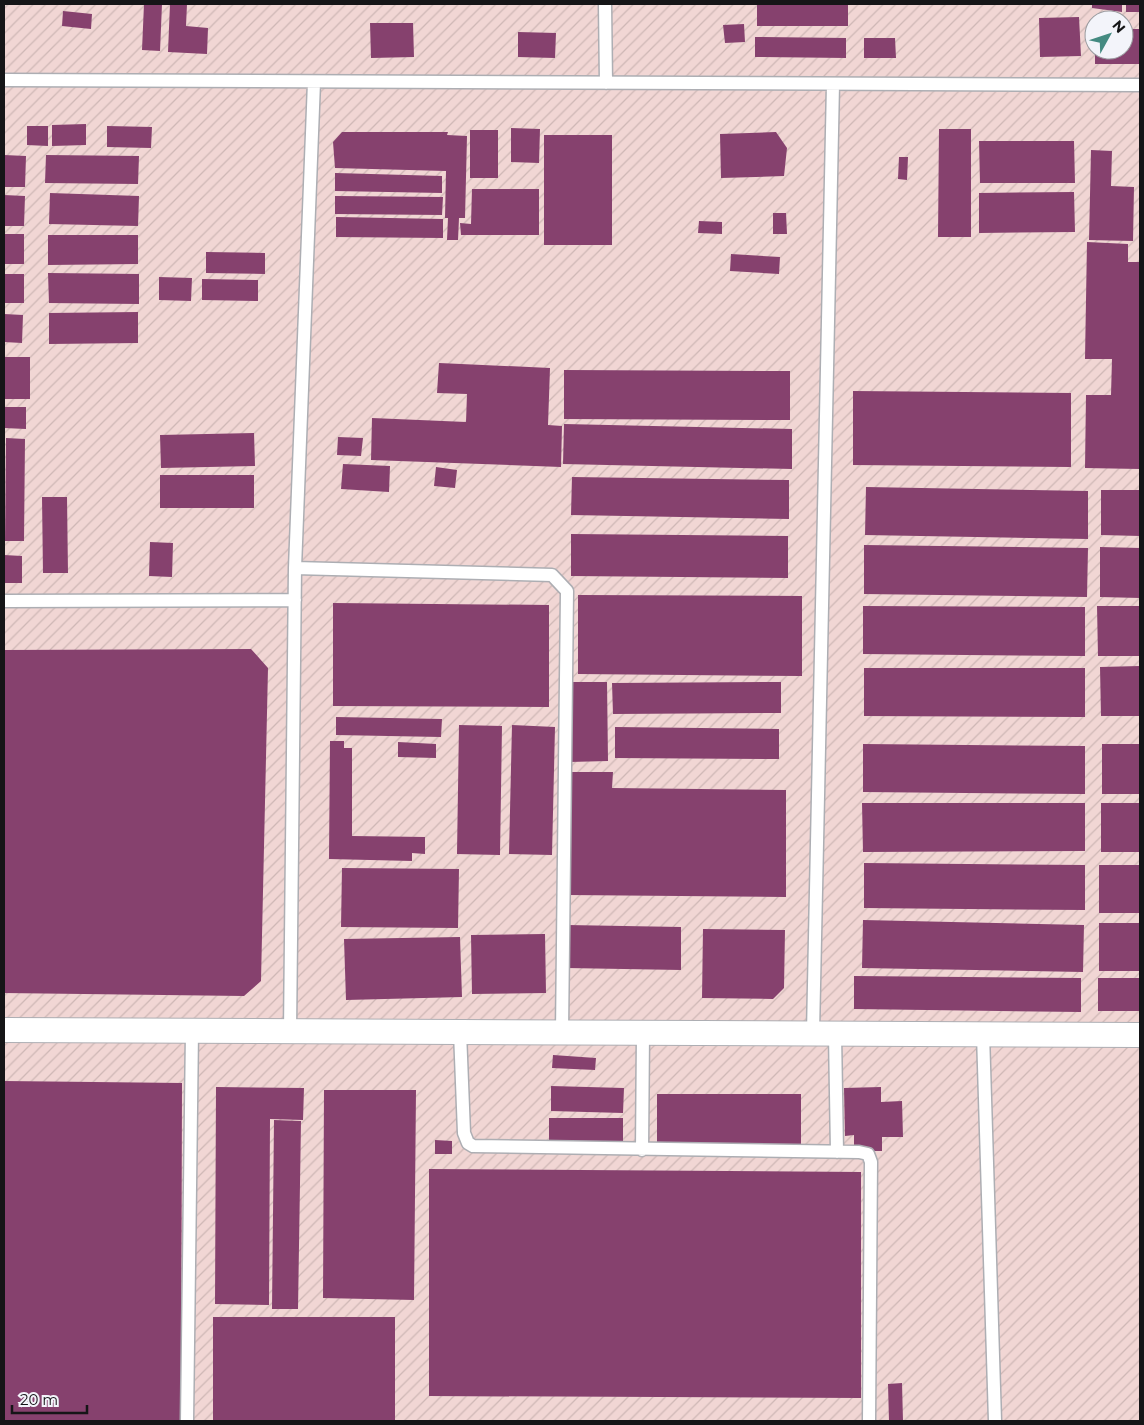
<svg xmlns="http://www.w3.org/2000/svg" width="1144" height="1425" viewBox="0 0 1144 1425" font-family="Montserrat,sans-serif">
<style>
.industrial{fill:url(#industrial-furrows);fill-rule:evenodd}
.building{fill:#86416e}
.lines{fill:none;stroke-linecap:round;stroke-linejoin:round}
.service-casing{stroke:#adaeb3;stroke-width:15}
.minor-casing{stroke:#adaeb3;stroke-width:26}
.service{stroke:#fff;stroke-width:12}
.minor{stroke:#fff;stroke-width:24}
</style>
<defs>
<pattern id="industrial-furrows" width="10" height="10" patternUnits="userSpaceOnUse" patternTransform="scale(1.25)"><rect width="10" height="10" fill="#f1d6d4"/><path d="M-1 1l2-2M0 10L10 0M9 11l2-2" fill="none" stroke="#ceb7b5"/></pattern>
</defs>
<rect width="100%" height="100%" fill="#e6e7ec"/>
<!-- industrial -->
<path class="industrial" d="M4,4H1140V1421H4ZM1094,20H1124V50H1094Z"/>
<!-- building -->
<path class="building" d="M144,4H162L160,51L142,50Z
M170,4H187L186,26L208,28L207,54L168,52Z
M757,4H848V26H757Z
M1092,4H1122V12L1092,8Z
M1126,4H1140V12H1126Z
M63,11L92,14L91,29L62,26Z
M1079,17L1081,56L1040,57L1039,18Z
M370,23H413L414,57L371,58Z
M744,24L745,42L725,43L723,25Z
M1124,29H1140V64H1095V50H1124Z
M518,32L556,33L555,58L518,57Z
M755,37L846,38V58L755,57Z
M864,38H895L896,58H864Z
M86,124V145L52,146V125Z
M27,126H48V146L27,145Z
M107,126L152,127L151,148L107,147Z
M511,128L540,129L539,163L511,162Z
M939,129H971V237H938Z
M470,130H498V178H470Z
M342,132H448L447,135L467,136L465,218H459L458,240H447L448,218H445L446,171L335,168L333,142Z
M776,132L787,148L784,176L721,178L720,134Z
M544,135H612V245H544Z
M979,141H1074L1075,183H980Z
M1091,150L1112,151L1111,186L1134,187L1133,241L1089,240Z
M4,155L26,156L25,187H4Z
M46,155L139,156L138,184L45,183Z
M899,157H908L907,180L898,179Z
M335,173L442,176V193L335,191Z
M472,189H539V235H461L460,223L471,224Z
M1074,192L1075,232L979,233V193Z
M50,193L139,196L138,226L49,224Z
M4,195L25,196L24,226H4Z
M335,196L443,197L442,215L335,214Z
M773,213H786L787,234H773Z
M336,217L443,219V238L336,237Z
M699,221L722,222V234L698,233Z
M4,234H24V264H4Z
M48,235H138V264L48,265Z
M1087,242L1128,244V262H1140V469L1085,468L1086,395H1111L1112,359H1085Z
M206,252L265,253V274L206,273Z
M731,254L780,257L779,274L730,271Z
M48,273L139,274V304L49,303Z
M4,274H24V303H4Z
M159,277L192,278L191,301L159,300Z
M202,279L258,280V301L202,300Z
M138,312V343L49,344V313Z
M4,314L23,315L22,343L4,342Z
M4,357H30V399H4Z
M439,363L550,368L548,425L562,426L561,467L371,460L372,418L466,422L467,394L437,393Z
M564,370L790,371V420L564,419Z
M853,391L1071,393V467L853,465Z
M4,407H26V429L4,428Z
M564,424L792,429V469L563,464Z
M254,433L255,466L161,468L160,435Z
M338,437L363,438L361,456L337,455Z
M6,438L25,439L24,541H5Z
M343,464L390,466L389,492L341,489Z
M436,467L457,470L455,488L434,486Z
M160,475H254V508H160Z
M572,477L789,480V519L571,515Z
M866,487L1088,491V539L865,535Z
M1101,490H1140V536L1101,535Z
M42,497H67L68,573H43Z
M571,534L788,536V578L571,576Z
M150,542L173,543L172,577L149,576Z
M864,545L1088,548L1087,597L864,594Z
M1100,547L1140,548V598L1100,597Z
M4,555L22,556V583H4Z
M578,595L802,596V676L578,674Z
M333,603L549,605V707L333,706Z
M863,606L1085,607V656L863,654Z
M1097,606H1140V656H1098Z
M251,649L268,668L261,981L244,996L4,993V650Z
M1140,666V716H1101L1100,667Z
M864,668H1085V717L864,716Z
M568,682H607L608,761L569,762Z
M781,682V713L613,714L612,683Z
M336,717L442,719L441,737L336,735Z
M459,725L502,726L500,855L457,854Z
M512,725L555,727L552,855L509,854Z
M615,727L779,729V759L615,758Z
M330,741H344V748H352V836L425,837V854L412,853V861L329,859Z
M398,742L436,744V758L398,757Z
M863,744L1085,746V794L863,792Z
M1102,744H1140V794H1102Z
M569,772H613L612,788L786,790V897L569,895Z
M862,803H1085V851L863,852Z
M1101,803H1140V852H1101Z
M864,863L1085,865V910L864,908Z
M1099,865H1140V913H1099Z
M342,868L459,869L458,928L341,927Z
M863,920L1084,925L1083,972L862,968Z
M1099,923H1140V971H1099Z
M567,925L681,927V970L567,968Z
M703,929L785,930L784,988L773,999L702,998Z
M545,934L546,993L472,994L471,935Z
M460,937L462,997L346,1000L344,939Z
M854,976L1081,978V1012L854,1009Z
M1098,978H1140V1011H1098Z
M553,1055L596,1058L595,1070L552,1068Z
M4,1081L182,1083L181,1421H4Z
M551,1086L624,1088L623,1113L551,1111Z
M216,1087L304,1088L303,1120L270,1119L269,1305L215,1304Z
M881,1087V1102L902,1101L903,1137H882V1151H854V1135L845,1136L844,1088Z
M324,1090H416L414,1300L323,1298Z
M657,1094H801V1148H657Z
M549,1118H623V1145H549Z
M274,1120L301,1121L298,1309H272Z
M435,1140L452,1141V1154H435Z
M429,1169L861,1172V1398L429,1396Z
M213,1317H395V1421H213Z
M902,1383L903,1421H889L888,1384Z"/>
<g class="lines">
<defs>
<path id="service" d="M605,4L606,83
M4,80L1140,85
M295,568L552,575L567,591L562,1032
M4,601L295,600
M290,1032L295,568L314,82
M460,1032L464,1133L468,1143L473,1146L859,1152L868,1154L871,1162L869,1421
M813,1033L833,84
M835,1034L837,1152
M983,1034L995,1421
M642,1150L643,1033
M187,1421L192,1031"/>
<path id="minor" d="M4,1030L1140,1035"/>
</defs>
<!-- service casing -->
<use href="#service" class="service-casing"/>
<!-- minor casing -->
<use href="#minor" class="minor-casing"/>
<!-- service -->
<use href="#service" class="service"/>
<!-- minor -->
<use href="#minor" class="minor"/>
</g>
<!-- border -->
<rect width="1144" height="1425" fill="none" stroke="#151517" stroke-width="10"/>
<!-- north arrow -->
<g transform="translate(1109 35) rotate(50)"><circle r="24" fill="#f3f4fa" stroke="#9a9b9f"/>
<path d="M0-4L9 19L0 12L-9 19Z" fill="#448a81"/>
<text y="-8" font-size="14" font-weight="bold" text-anchor="middle" fill="#151517">N</text>
</g>
<!-- scale -->
<path d="M12 1405v8h75v-8" fill="none" stroke="#151517" stroke-width="2.5"/>
<text x="20" y="1405" font-size="15" fill="#151517" stroke="#f3f4fa" stroke-width="4" paint-order="stroke">20 m</text>
</svg>
